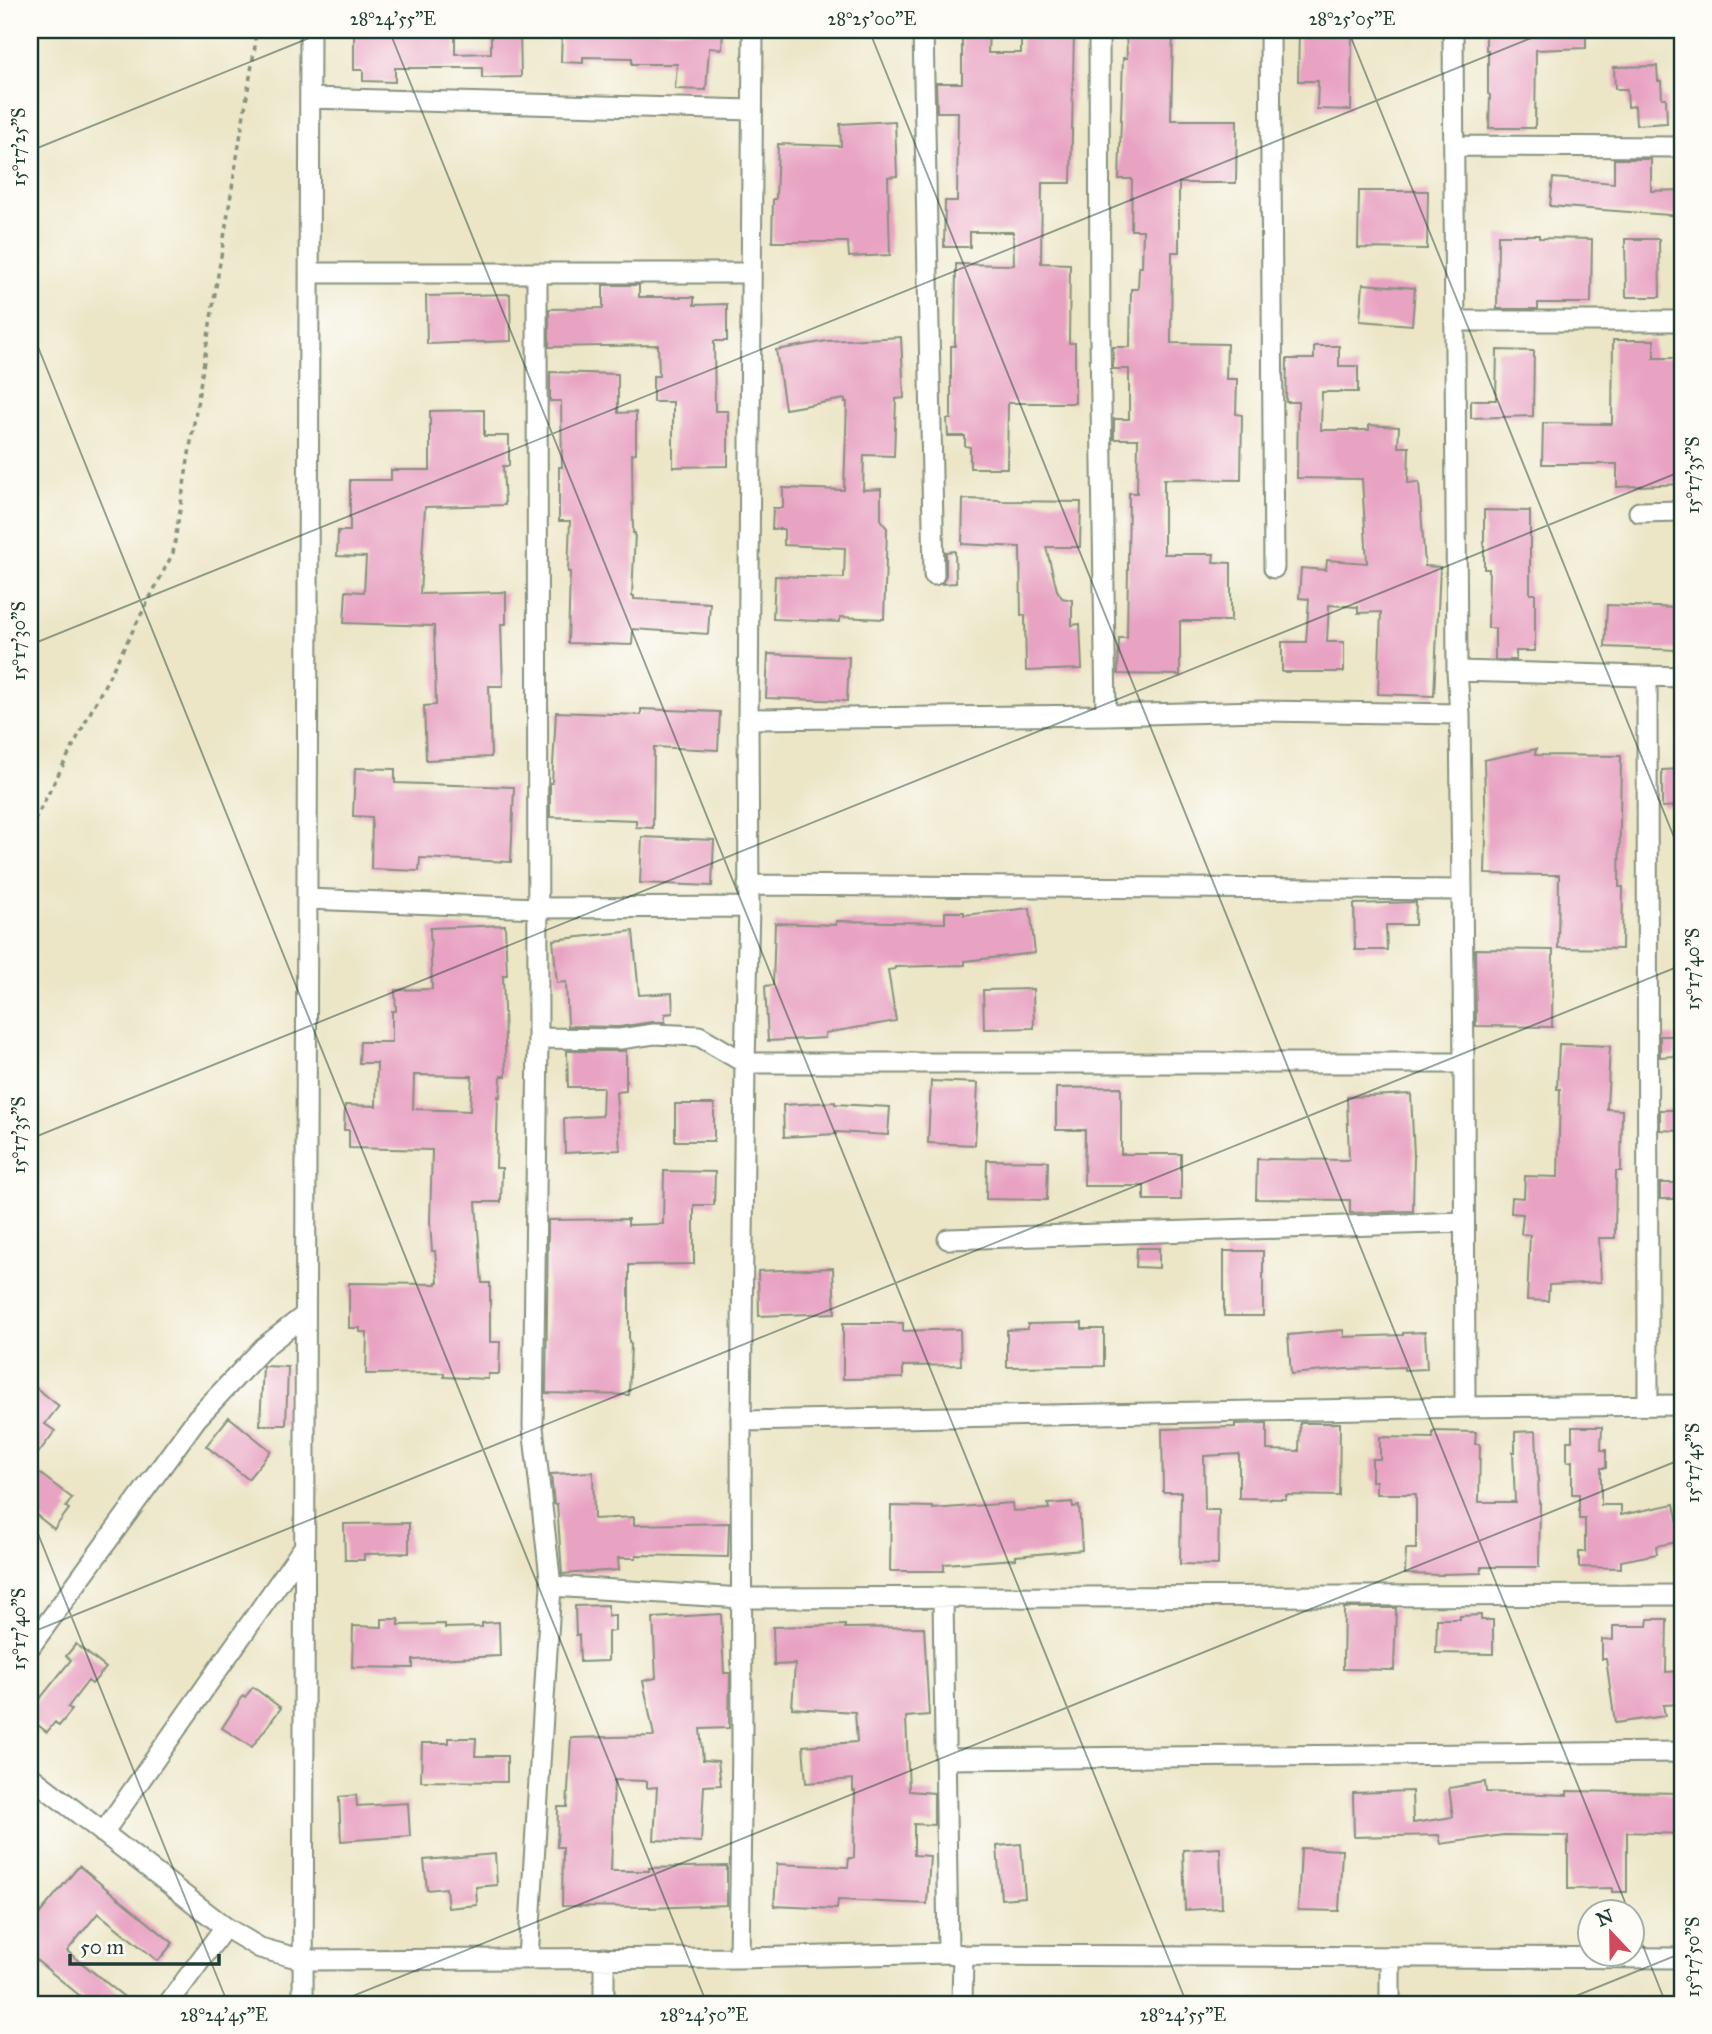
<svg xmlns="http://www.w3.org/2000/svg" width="1712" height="2034" viewBox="0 0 1712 2034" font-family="'IM FELL Great Primer',serif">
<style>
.building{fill:#e8a2c2;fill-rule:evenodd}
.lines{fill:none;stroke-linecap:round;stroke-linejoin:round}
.minor-casing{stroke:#86927e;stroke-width:23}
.path{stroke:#86927e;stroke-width:3.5;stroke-dasharray:5 5;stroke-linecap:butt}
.minor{stroke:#fff;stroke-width:19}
.ticks{fill:none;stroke:#1f3d34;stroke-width:2;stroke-opacity:0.45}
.neatline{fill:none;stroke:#1f3d34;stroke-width:2.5}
.ticks-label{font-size:18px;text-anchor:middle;fill:#1f3d34}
</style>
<rect width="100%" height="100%" fill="#fdfcf7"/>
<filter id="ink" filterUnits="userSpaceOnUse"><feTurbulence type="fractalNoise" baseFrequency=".0143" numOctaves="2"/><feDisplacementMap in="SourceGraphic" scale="14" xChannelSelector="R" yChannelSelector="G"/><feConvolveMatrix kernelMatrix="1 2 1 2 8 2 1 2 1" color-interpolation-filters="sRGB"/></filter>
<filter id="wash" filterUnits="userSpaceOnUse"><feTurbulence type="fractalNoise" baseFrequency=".00686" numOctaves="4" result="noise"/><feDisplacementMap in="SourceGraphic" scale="28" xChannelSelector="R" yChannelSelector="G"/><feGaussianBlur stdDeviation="1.57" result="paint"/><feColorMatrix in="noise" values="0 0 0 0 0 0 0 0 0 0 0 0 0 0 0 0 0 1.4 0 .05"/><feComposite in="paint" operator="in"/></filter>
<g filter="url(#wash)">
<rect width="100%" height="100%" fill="#ece6c7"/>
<g id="blocks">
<!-- building -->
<path class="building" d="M354,30H455V54L491,53V30H520L521,77L482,78V68H395V82L363,81V70H354Z
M562,30H723L722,49L709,48L706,90L675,89L677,64H632V58L583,57V63L561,62Z
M962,30H989L988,53H1021V30H1074L1071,183H1042L1041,263L1070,264L1069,343H1075V403H1008L1007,468H970V447L965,446V436H948L947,419H951V346H955L956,264L1014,265L1013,232H970V247H944L945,201H957L958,112H937L936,83H962Z
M1126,30H1173L1171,120H1237L1236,183H1179V252H1172L1171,343L1227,344L1226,379H1237L1236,414L1242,415L1241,480L1164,479V554H1214L1213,562L1231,563V621H1180V675L1118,674L1119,638H1127L1129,493H1137L1138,439H1114V419H1129V369H1113V347H1130L1131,289H1138L1139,267H1142L1143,230H1131L1132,179H1119L1123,58H1127Z
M1299,30H1352L1351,110L1317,109L1318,81H1298Z
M1486,30H1586V48L1536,50L1535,128H1489L1490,95L1488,94V50H1486Z
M1657,66L1658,81H1661L1662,98H1666L1667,123L1636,125L1635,106L1628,107L1627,89H1615L1614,67Z
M895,121L897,176L888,177L890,255L849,257L848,242H772L773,199H776L778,144L841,146L840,124Z
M1614,159H1651V191L1682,190V216L1550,206L1553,178L1614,183Z
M1359,191H1428L1427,249L1358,248Z
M1498,235H1539V238L1592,239L1591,303H1538V309H1497Z
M1625,239H1659L1660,297H1626Z
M1363,284L1415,288L1412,325L1360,321Z
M603,285H639V297H694V305L727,304V341H714L715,411H728V466L673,467V402H653V376H659L658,345L549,347V309L603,308Z
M510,294L511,341L427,344L426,296Z
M901,337L904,398L896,399L894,456L864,455L863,490L881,489V521L887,528L884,619L840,617V622L773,619L775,576L844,578L845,548L784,545V529H772L773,508H783V488L844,490L847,402H845V399L785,409L776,350L827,341Z
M1613,340H1654V358H1682V484L1617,487V464H1542L1543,423L1612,424Z
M1314,346H1339V366H1358V392H1322L1321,430H1369V425L1399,427L1398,447H1409L1408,483L1419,482L1425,566L1440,567L1434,696L1378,694L1381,612L1358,613V607L1329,605L1327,642H1344V672H1282V642H1306L1309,599L1299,598L1301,568L1326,570L1327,560L1367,563L1362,479L1297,478L1298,402H1286L1287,359H1314Z
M1497,350L1534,351L1533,416L1471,418V400H1496Z
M550,372L618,374V413L636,412V453L632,454L633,533H635L632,596H634V599L710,603L708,634L633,629L632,645L568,643L570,572H568L570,521H559V467H562L561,401H550Z
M484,410V436H509V466H503L505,505L425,507L420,594L506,592V624H501L503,686H489L491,757L426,760L424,706L436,705L434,626L344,623L346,591L364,592L366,557L337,556L338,531H350V480H391V470H430V411Z
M963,499L1000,500V501L1081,502L1080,547H1046L1057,590L1062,598L1072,600V625L1080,624L1082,669L1026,671L1025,615H1021L1020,547L962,544Z
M1484,510L1530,511V594H1535V651H1516V660H1495V628H1488L1489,569H1484Z
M955,551L956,583L942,584L946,575V552Z
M1607,605L1680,608L1678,650L1605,647Z
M768,654L849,657L847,701L766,698Z
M641,709L720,712L718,750L654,747L653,828L636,827V820L550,817V783H552L556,712L641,715Z
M1536,749L1535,755L1621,756L1619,887H1623L1622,949L1558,948L1559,875L1485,874L1486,836L1484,760Z
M355,768L395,769V783L514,787L511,862L420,858L419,871L371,869L372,817L353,816Z
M1682,769V806L1662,807V770Z
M642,837L714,840L712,886L640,883Z
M1416,902L1415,925H1386L1387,950H1355L1354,904Z
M1030,908L1035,953L965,961V965L895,967V969L888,970L896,1021L825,1033V1038L768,1041L765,986L773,985L775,923L836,925V921L945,923V912H964V915Z
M505,925L507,975H503L506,1076H501L500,1097L498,1096L496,1168H502L501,1202H476L482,1283H490V1342H500L499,1374H488V1379L444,1377V1373L366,1374L367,1332H360V1328H349V1283L436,1284V1282H438L435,1251H432L430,1222L432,1150L349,1148V1130H344L345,1105L376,1106L377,1063H359L360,1042H392V1011H396L395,990L432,989L430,928ZM414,1075L472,1076L470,1111L413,1109Z
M633,931L639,995L672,993L673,1013L665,1014V1022H652L619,1027L568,1026L566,982L557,983L553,940Z
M1475,949L1553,950L1552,1027L1476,1026Z
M1033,989L1034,1028L984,1029L983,990Z
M1660,1036H1675V1056L1660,1057Z
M1559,1044L1610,1046L1607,1109L1622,1110L1621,1171H1616L1615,1238H1599L1601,1282L1549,1285L1548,1301L1527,1300L1530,1235L1521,1234L1523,1214L1511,1213L1512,1197L1524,1198L1525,1176L1558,1177L1560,1089H1557Z
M567,1051H626V1091L616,1092L620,1150L565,1153L564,1118L602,1116L603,1087H568Z
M931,1081L978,1083L975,1145L928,1143Z
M1121,1087V1154H1181V1200H1144V1186H1084L1085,1130H1056V1088Z
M1411,1094L1414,1156L1413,1211L1350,1213V1200L1256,1199L1257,1159L1349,1160L1347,1097Z
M835,1102V1104L890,1107L888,1135L836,1132V1134L784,1137L783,1105Z
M675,1104H714V1141H675Z
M1660,1110H1682V1131L1660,1130Z
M987,1160L1048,1161L1047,1200L986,1199Z
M664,1171L715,1172L714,1205H694V1264L629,1265V1343L631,1344L629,1395L546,1393L548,1220L628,1219V1225L663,1224Z
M1660,1183H1682V1199H1660Z
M1137,1248H1159V1268L1136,1267Z
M1224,1251H1263V1316H1224Z
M833,1268L835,1313L759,1316L758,1271Z
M843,1323H903V1331L960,1329L961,1365L903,1366V1378L843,1379Z
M1082,1323V1329H1104V1366L1007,1367V1330L1028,1329V1324Z
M1343,1330L1344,1337L1403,1335V1333L1425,1332L1427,1369L1404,1370V1367L1346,1369L1291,1374L1288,1335Z
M263,1366L288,1367L286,1425H260Z
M30,1383L59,1406L45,1424L55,1431L30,1464Z
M229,1417L271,1451L248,1479L206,1446Z
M1267,1423V1450L1299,1451L1300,1423H1340L1339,1496L1286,1495V1499L1239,1498V1454L1204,1456L1205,1510H1219L1218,1565L1180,1564L1181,1492H1163L1162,1429L1235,1427V1424Z
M1572,1427H1602L1601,1450H1606V1468H1601V1505H1621V1515L1674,1504L1682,1541L1656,1546L1657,1554L1621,1561V1568L1579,1567V1552H1585V1519H1579V1494H1572V1461L1567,1462V1441H1572Z
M1433,1431L1476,1432L1475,1444H1480L1479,1502H1515L1513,1452H1515V1432L1536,1431L1539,1503H1540L1539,1567H1481V1573L1443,1574V1575L1405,1574L1406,1549H1416V1494H1376V1481H1372V1459H1380V1437L1433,1438Z
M30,1466L72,1498L66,1507L69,1509L54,1529L30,1510Z
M593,1472L594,1519L634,1517V1525L729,1523L728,1557L636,1555V1558H618L619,1570L562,1574L557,1504H554L551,1474Z
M1072,1502L1073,1507L1079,1506L1082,1550L1016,1556V1559L944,1564V1571H890L891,1506L933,1507V1509L1012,1503L1013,1511L1049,1509L1048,1504Z
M409,1523V1553L364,1554V1560H345L344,1524Z
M608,1605V1616L615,1615V1631L608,1632V1661L580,1662L579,1635H576L575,1606Z
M1344,1608H1396L1394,1670L1343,1669Z
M721,1614L724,1673H730L729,1728L700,1729L703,1760L718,1761L721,1785L704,1786L701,1842L654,1840L657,1787L647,1788V1781L614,1780L611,1871H649V1868L727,1866V1905L650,1908V1907L562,1906L563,1847H557L558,1807H567L571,1738L654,1736L643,1681L656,1678L653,1618Z
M1481,1615V1620H1493V1654L1436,1653L1437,1619H1460V1616Z
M382,1619H399V1625L445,1624V1628L482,1627V1623L499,1622L500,1656L413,1660V1668L352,1667L353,1626L382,1627Z
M1648,1619H1667L1666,1672L1682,1671V1704L1663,1705L1665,1716L1615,1723L1606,1659H1602V1639L1613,1640V1626H1647Z
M845,1625V1628L924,1627L929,1715L906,1717L909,1791L934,1793V1825L914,1824V1855L930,1856L927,1904L838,1900L837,1909L774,1906L777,1864L848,1867L849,1858H854L855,1791H853V1779L806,1783L803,1746L857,1742L855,1712L792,1708L795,1664L774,1665L773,1627Z
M76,1644L106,1668L92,1684L88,1681L68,1707L72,1710L59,1726L55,1722L47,1732L30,1719V1711L71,1660L66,1656Z
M253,1687L281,1708L252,1747L222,1728L243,1696L245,1697Z
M449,1738H476L475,1756H507V1782L421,1781L422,1743H449Z
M1485,1782L1486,1792L1567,1795V1791L1682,1793V1834L1627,1832V1892H1612V1888L1568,1889V1836L1503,1835L1441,1844L1439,1835L1354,1837L1353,1793L1412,1791L1413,1823L1453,1817L1449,1788Z
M356,1795L357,1806L408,1803L410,1836L341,1841L339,1797Z
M1021,1844L1025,1897L1001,1899L997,1846Z
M1220,1848L1222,1908L1185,1910L1183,1850Z
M1301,1848L1342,1850L1339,1911L1298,1910Z
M495,1854L497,1885L476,1887L477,1905L448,1908L446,1888L427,1890L424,1860Z
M79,1866L173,1943L158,1961L98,1913L67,1951L133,2004H90L30,1955V1925Z"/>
</g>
</g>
<g filter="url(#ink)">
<use href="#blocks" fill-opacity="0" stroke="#86927e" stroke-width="2"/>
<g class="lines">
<defs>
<path id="minor" d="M923,30L934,575
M1099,30L1100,340L1106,715
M1270,30L1274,568
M1453,30L1457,671L1460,714L1464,1063L1465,1407
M310,98L752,110
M1454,146L1682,147
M309,273H751
M1455,321H1682
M1639,512L1682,511
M1457,671L1682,677
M1647,676L1648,1405
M748,719L1106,715L1260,711L1460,714
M748,885L1462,890
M307,899L537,908L749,907
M538,1038L620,1039L654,1034L699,1036L745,1063H1464
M948,1239L1464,1222
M741,1421L1465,1407L1682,1405
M551,1586L742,1598L1682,1595
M943,1597L948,1953
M30,1647L197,1418L264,1347L305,1315
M945,1759L1682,1752
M30,1776L225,1927L260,1948L304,1960L739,1958L948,1953L963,1955L1682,1958
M103,1833L304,1547
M528,1958L551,1586L533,1427L538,1038L537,273
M739,1958L742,1742L741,1421L745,1063L749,907L748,719L753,30
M168,2004L225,1927
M303,2004L310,30
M604,2004V1958
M962,2004L963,1955
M1390,2004V1957"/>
</defs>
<!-- minor casing -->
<use href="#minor" class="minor-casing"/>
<!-- path -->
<path class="path" d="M30,829L173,553L255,46V30"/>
<!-- minor -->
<use href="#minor" class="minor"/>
</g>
</g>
<!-- ticks -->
<path class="ticks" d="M389,30L1187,2004M869,30L1629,1912M1348,30L1682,857M30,151L329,30M30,327L707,2004M30,645L1551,30M30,1139L1682,471M30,1514L228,2004M30,1633L1682,965M1632,1918L1666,2004M333,2004L1682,1459M1556,2004L1682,1953"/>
<!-- margin -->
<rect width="1712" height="2034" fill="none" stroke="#fdfcf7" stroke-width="77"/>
<!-- north arrow -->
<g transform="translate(1611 1933) rotate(338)"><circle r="33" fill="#fdfcf7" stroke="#a4b0a9" stroke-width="2"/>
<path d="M0-5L12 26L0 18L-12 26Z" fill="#d1495b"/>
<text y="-10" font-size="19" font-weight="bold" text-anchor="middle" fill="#1f3d34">N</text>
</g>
<!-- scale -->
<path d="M70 1954v10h149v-10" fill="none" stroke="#1f3d34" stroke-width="3.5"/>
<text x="80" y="1954" font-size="21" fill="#1f3d34" stroke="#fdfcf7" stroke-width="5" paint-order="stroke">50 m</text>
<rect x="38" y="38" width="1636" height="1958" class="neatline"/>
<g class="ticks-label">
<text x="393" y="25">28°24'55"E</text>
<text x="872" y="25">28°25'00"E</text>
<text x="1352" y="25">28°25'05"E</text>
<text transform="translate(19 147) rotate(-90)" y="6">15°17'25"S</text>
<text transform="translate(1693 475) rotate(-90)" y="6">15°17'35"S</text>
<text transform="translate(19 641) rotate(-90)" y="6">15°17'30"S</text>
<text transform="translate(1693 969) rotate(-90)" y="6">15°17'40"S</text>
<text transform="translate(19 1135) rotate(-90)" y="6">15°17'35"S</text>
<text transform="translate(1693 1463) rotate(-90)" y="6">15°17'45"S</text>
<text transform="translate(19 1629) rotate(-90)" y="6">15°17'40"S</text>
<text transform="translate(1693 1957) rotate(-90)" y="6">15°17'50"S</text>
<text x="224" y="2021">28°24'45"E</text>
<text x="704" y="2021">28°24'50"E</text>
<text x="1183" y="2021">28°24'55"E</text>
</g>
</svg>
